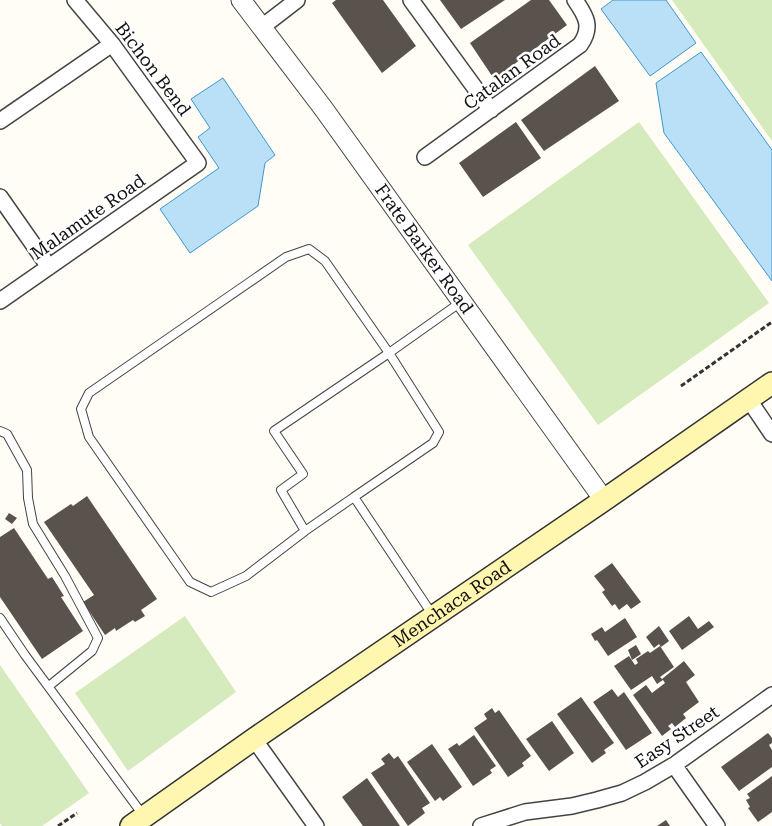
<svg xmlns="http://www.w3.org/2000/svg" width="772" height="826" viewBox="0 0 772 826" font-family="'Roboto Serif',serif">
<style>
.green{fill:#d5ebbd}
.water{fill:#b9e0f7;stroke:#3f96cf}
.building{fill:#5a524d}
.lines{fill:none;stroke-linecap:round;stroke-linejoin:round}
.service-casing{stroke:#444;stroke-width:10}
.minor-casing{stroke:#444;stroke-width:18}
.tertiary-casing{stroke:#444;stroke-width:21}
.secondary-casing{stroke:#333;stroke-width:24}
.path{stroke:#333;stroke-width:3;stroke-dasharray:5 2.5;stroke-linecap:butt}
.service{stroke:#fff;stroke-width:8}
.minor{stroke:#fff;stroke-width:15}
.tertiary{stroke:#fff;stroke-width:19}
.secondary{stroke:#fff6b0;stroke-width:21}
.labels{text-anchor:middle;stroke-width:5;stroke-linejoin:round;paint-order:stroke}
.street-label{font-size:18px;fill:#111;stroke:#fff}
</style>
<rect width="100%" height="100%" fill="#fffdf5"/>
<!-- green -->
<path class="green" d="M672,0H772V141Z
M639,122L769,303L598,425L468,245Z
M185,616L236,692L128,771L75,693Z
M0,665L89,793L42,826H2L0,823Z"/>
<!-- water -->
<path class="water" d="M613,0H666L696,43L650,76L601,9Z
M701,52L772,150V281L664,133L656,83Z
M223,78L275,155L265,163L258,206L190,253L160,209L219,168L198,137L210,128L191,99Z"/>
<!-- building -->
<path class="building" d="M336,0H383L416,46L382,73L332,3Z
M440,0H505L461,29Z
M531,0H549L567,25L494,79L470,43Z
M595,66L619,101L544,151L521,120Z
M516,122L541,158L483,197L459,163Z
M87,496L157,599L141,610L145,616L135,622L133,620L116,631L115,628L105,635L83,602L94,595L44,522L71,504L73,506Z
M9,513L17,518L12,524L5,519Z
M14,528L48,579L52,577L64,596L61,597L83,631L42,659L0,597V537Z
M612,563L641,602L631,609L627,604L619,610L615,604L612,606L602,592L605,590L594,576Z
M689,616L698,629L709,621L714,627L682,650L669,631Z
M625,618L637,637L608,656L597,640L595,641L591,634L602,627L605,632Z
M659,626L669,641L661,647L659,644L654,648L646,637Z
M636,645L641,654L632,660L628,650Z
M660,646L674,667L660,677L662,679L684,661L695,675L686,682L699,702L683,714L686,718L675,727L672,723L668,726L671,729L662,736L633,695L646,685L652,693L665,683L663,680L657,684L652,676L631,690L614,666L629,656L635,665L638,663L636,659L648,651L650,653Z
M612,689L618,697L624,692L652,733L626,750L593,702Z
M581,697L614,743L604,750L606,753L592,763L557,714Z
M492,708L495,713L499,710L531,756L522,763L524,766L508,777L474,728L487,719L484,714Z
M552,721L574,753L549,771L526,739Z
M768,733L772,738V743L769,745L772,750V767L739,791L721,767Z
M474,735L496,766L490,770L492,773L473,786L448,749L457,743L459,746Z
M432,744L462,787L443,801L440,797L435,801L407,762Z
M389,753L394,759L398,756L430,803L422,808L425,813L408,826L371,773L385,764L381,759Z
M772,776V812L758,822L748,808L750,807L746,800L750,798L747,794Z
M367,778L400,826H363L342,797Z
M666,820L670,826H657Z"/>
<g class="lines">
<defs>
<path id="service" d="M0,431L7,434L27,470L28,498L33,524L65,576L98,638L92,651L49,686
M305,531L281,490L303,474L274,431L389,353L325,261L309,249L286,257L89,393L81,409L89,437L190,582L211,592L246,576L305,531L354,497
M432,614L354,497L433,443L439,432L389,353L461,302
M0,618L25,655L143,815"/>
<path id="minor" d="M411,0L491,110
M262,27L297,0
M0,121L112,44
M425,157L580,45C593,27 586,16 575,0
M0,197L49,267
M0,301L198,163L112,44L75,0
M749,400L772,434
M254,739L316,826
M674,765L717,826
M481,826L525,812L572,806L597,800L622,793L645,782L674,765L772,695"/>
<g id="tertiary">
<path id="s1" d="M241,0L323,108L604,500"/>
</g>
<g id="secondary">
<path id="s2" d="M131,826L254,739L604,500L772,383"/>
</g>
</defs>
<!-- service casing -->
<use href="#service" class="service-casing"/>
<!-- minor casing -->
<use href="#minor" class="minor-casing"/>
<!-- tertiary casing -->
<use href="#tertiary" class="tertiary-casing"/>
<!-- secondary casing -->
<use href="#secondary" class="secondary-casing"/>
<!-- path -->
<path class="path" d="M681,386L772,322
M58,826L77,813"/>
<!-- service -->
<use href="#service" class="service"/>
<!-- minor -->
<use href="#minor" class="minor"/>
<!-- tertiary -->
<use href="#tertiary" class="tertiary"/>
<!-- secondary -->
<use href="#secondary" class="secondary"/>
</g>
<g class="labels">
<!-- street labels -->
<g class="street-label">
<text transform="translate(153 69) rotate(53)" y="6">Bichon Bend</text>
<text transform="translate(512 72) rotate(-36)" y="6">Catalan Road</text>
<text transform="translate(88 217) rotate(-35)" y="6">Malamute Road</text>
<text dy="6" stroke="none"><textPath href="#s1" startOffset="309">Frate Barker Road</textPath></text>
<text dy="6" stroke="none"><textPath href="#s2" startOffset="390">Menchaca Road</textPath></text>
<text transform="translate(677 737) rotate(-34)" y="6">Easy Street</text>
</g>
</g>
</svg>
